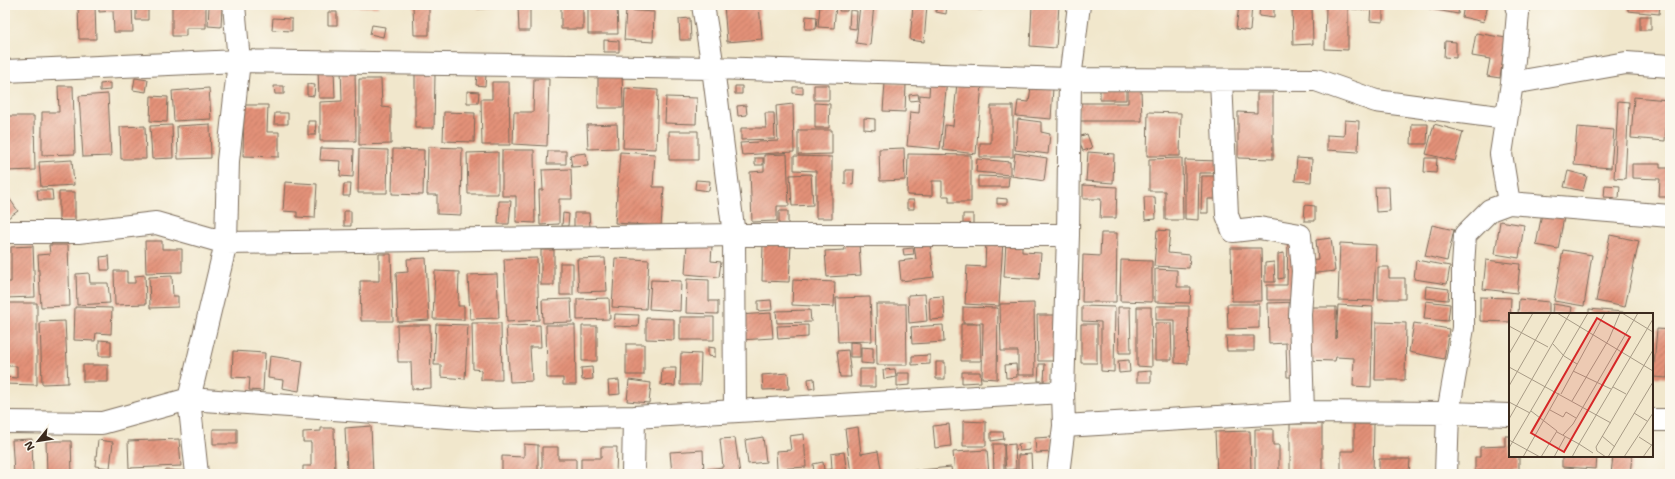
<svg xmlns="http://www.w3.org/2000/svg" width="1675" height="479" viewBox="0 0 1675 479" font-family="'Shantell Sans',sans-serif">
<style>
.building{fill:url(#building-hatch)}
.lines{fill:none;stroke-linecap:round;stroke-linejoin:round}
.minor-casing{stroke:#7b6c5b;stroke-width:24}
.minor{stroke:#fff;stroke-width:22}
.inset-road{fill:none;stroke:#a89b86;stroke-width:1}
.view{fill:#d62828;fill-opacity:0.15;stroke:#d62828;stroke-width:2}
.inset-edge{fill:none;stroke:#3b2a1e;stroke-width:2}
</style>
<defs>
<pattern id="building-hatch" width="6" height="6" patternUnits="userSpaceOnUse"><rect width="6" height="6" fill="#e39178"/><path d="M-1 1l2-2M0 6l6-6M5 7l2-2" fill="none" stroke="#b97762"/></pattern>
</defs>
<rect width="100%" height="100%" fill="#fbf7ec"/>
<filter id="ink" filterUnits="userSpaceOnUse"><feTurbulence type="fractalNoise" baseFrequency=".025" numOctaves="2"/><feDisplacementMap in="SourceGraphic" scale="8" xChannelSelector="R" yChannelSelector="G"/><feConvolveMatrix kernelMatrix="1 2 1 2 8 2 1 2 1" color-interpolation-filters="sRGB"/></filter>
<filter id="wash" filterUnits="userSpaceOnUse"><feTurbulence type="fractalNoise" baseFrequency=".012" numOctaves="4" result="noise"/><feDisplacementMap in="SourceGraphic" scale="16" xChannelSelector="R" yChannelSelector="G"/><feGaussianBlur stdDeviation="0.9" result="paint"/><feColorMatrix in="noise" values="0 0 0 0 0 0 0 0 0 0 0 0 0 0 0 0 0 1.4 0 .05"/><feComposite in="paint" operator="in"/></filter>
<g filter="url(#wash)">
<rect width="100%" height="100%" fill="#f1e7cc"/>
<g id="blocks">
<!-- building -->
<path class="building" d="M78,5H95L96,39H79Z
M99,5H132L133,32H114L113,11L99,12Z
M136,5H168V7H148V20H136Z
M172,5H206V28H186V36H172Z
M306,5H336V8L306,7Z
M344,5H378V7H344Z
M413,5H429V35H414Z
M478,5H496V8L478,9Z
M518,5H530V31H519Z
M561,5H583V29H561Z
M588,5H617L618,34H588Z
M724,5H759L762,39L727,42Z
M820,5H836L834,28L818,27Z
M840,5H848L847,11H839Z
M860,5H874L870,45L856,43Z
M913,5H927L924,42L910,40Z
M937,5H947L946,14L936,12Z
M949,5H983L982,10L949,7Z
M1032,5H1059L1056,48L1030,46Z
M1239,5H1252L1250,31L1236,29Z
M1260,5H1274V18L1259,16Z
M1292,5H1312L1313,44L1293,45Z
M1315,5H1348V50L1325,49L1326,7H1315Z
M1352,5H1369V10L1352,9Z
M1371,5H1383V22L1370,21Z
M1426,5H1459L1458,14L1425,8Z
M1464,5H1488L1484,22L1462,17Z
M1628,5H1660L1659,14L1628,11Z
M209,6L222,7L221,27L208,26Z
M626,10L654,12L653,42L624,40Z
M850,10L857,11L856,29L849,28Z
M328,12H337V25H328Z
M806,16L817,17L816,29H805Z
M1640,16H1651V30H1640Z
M273,18L292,19V31L272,30Z
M690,18L691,40H680L679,19Z
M372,25L385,27L383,37L370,34Z
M1476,33L1506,38L1500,78L1487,76L1490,59L1472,56Z
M604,40L619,41V52H604Z
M1445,41L1456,42V58L1444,57Z
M341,67H355L356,141H320V102L342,101Z
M318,69H334L335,98H319Z
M415,73L435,74L434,128H415Z
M477,74L486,75L485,86L476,85Z
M598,74H622L623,108H598Z
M135,78L148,80L146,92L133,90Z
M930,78L947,80L940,149L907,146L910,112L919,113L920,95L929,96Z
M359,79H381L382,107L391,108V144L359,145Z
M534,79H549L547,146L513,144L514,112H533Z
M492,82H509L510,145H482L481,99H492Z
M957,82L982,84L976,154L943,150L945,125L953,126Z
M110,83V90L100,91V84Z
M885,83L906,84L905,112L883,111Z
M307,84L315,85L314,96L307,95Z
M814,85H829V100H814Z
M58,86H73L75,154L42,155V112H59Z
M274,86H284V94H275Z
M735,86H742V94H735Z
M1031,86L1053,88L1051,119L1016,116L1018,101L1029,102Z
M793,87H803V94L793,93Z
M209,88L211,119L174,121L172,91Z
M625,88L658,90L656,149L623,148Z
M1126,88V100H1100V89Z
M1128,89H1141L1142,121H1079L1078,103H1128Z
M467,91L479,92L478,103H467Z
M1257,93H1273V159L1238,158V112L1257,113Z
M108,94L111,156L83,157L79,96Z
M918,94L919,100L910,101L909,95Z
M151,96L168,97L167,122L150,121Z
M666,97L697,98L696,124L665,123Z
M1634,97L1668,100L1665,141L1631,138Z
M1618,101L1629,102L1625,179L1614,178Z
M815,103L830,104L829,128H815Z
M793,104L794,152L742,155L740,143L778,141L776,106Z
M244,105H268L267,132H279V157L243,156Z
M746,105L747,115L738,116L737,106Z
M991,106H1013V157H980V143H991Z
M444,112L475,113L474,142L443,141Z
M1148,112L1181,113L1180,156H1147Z
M275,113H288V124H274Z
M765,113H774L775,139L741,140V128H766Z
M6,116H34L35,170L6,171Z
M864,118L875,119V130L864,129Z
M1018,119L1041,122V132L1050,134L1048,154L1015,150Z
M1345,120L1359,121L1358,152L1327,150V135L1344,136Z
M308,121H316L315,135H308Z
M210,124L211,158L178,159L177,126Z
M617,124L618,148L588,149L587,125Z
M1412,124H1428L1427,144H1411Z
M1434,124L1463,132L1455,161L1426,154Z
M172,125L173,158L152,159L150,126Z
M145,126L146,159H121L120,127Z
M1577,127L1614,130L1611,168L1574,165Z
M798,130H832V154L798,155Z
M669,131H698V160H669Z
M1087,134L1092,148L1083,151L1078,137Z
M428,147L462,148L461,215L437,214V195H427Z
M321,148L354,149L353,177L340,176L341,161L320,160Z
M904,148L905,180L880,181L879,149Z
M359,149L388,150L387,193H358Z
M393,149L424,150L423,195L392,194Z
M502,150H534L535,223L516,222V196H502Z
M548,151H566V164H547Z
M498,152V194H468L467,153Z
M620,152L655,154L653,187H664L661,226L615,223Z
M1088,152L1114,154L1113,183L1086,181Z
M586,153L588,166L572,167L570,155Z
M1015,153L1047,158L1044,181L1012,176Z
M787,154L789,206H777V221L752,222L750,172L764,171V155Z
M908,154L971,155V202H949V196H942V181H932V196L907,195Z
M794,156L832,157V218H816V171L794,170Z
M755,158H763V165H755Z
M1182,158L1183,220H1165V191H1149V159Z
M1297,158L1312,159L1311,182L1295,181Z
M1425,158H1437L1436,173L1424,172Z
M977,159L1010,162V175L976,172Z
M72,160L74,185L41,187L39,162Z
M1185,160L1221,161V173H1199L1198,220L1185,219Z
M1632,164H1660V168H1670V197H1659L1660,179L1632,178Z
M571,169L572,199H559V224L540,225L539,190H543L542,170Z
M845,170H854L853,185L845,184Z
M1568,171L1587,176L1583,191L1564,187Z
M811,174L813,205L792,206L790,175Z
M978,176L1009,177L1008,187H978Z
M1202,176H1222L1215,199H1208V213H1201Z
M696,180L710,181L709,191L695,189Z
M285,182L317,184L315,218L297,217V212L283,211Z
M344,184H351L350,196H343Z
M1083,185L1117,187L1116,218H1100L1101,199H1083Z
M1605,185L1620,186L1619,198L1604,197Z
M1375,187H1389L1390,211L1376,212Z
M37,190H52L53,200H38Z
M5,192L18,211L5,220Z
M59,192H75V221H59Z
M1144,197H1155L1156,219L1145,220Z
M997,198L1007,199V204H997Z
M907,200H914V209H907Z
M499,201H511L509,224H498Z
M1305,205L1315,206V221H1304Z
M344,211H351V226H344Z
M779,211H788V224H779Z
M563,213L569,214L568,226H562Z
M574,213H589L590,227H574Z
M1542,213L1564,217L1558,249L1536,245Z
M963,214H973V226H963Z
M1500,221L1524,225L1519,258L1495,254Z
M1432,225L1454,230L1447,261L1425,256Z
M1157,230L1170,231L1168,253L1190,255L1189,268L1154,266Z
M1101,233H1117L1116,302H1082L1083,255L1100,256Z
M1610,235L1639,241L1625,307L1596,301Z
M1288,237L1300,238L1299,300H1267V285H1287Z
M1331,238L1335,271L1308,274L1306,260L1318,259L1316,240Z
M986,240L1003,241L999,306L965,304L967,266L985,267Z
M145,241H162V249H182V272L146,273Z
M1006,241L1022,242V252L1041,253L1039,279L1004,277Z
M859,243L861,275L827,277L825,251L845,250L844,244Z
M1340,243L1376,245L1374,301L1338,300Z
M687,244L712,246L711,261L721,262L719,277L685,274Z
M763,244L791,245L789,282L762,281Z
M930,244L934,277L901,281L899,261L916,259L914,245Z
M49,245H68L70,306L41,307L38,255L50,254Z
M33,246L35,297L5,298V282H11V247Z
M913,248L914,254L904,255L903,249Z
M1231,248H1261L1262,301H1232Z
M541,250H554V285H541Z
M1563,250L1592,255L1584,306L1554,301Z
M1284,253V278L1278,279V254Z
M379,254H391L393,321H361L360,281H379Z
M109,256L110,270H101L100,257Z
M426,258L429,320L398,322L396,273L408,272L407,259Z
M537,258L539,320L507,322L504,259Z
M605,258L607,291L579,292L577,259Z
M615,258L649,260L646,309L612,307Z
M1121,260L1152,261V302L1120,301Z
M1416,260L1450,266L1447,284L1414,279Z
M1486,260L1520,264L1517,293L1483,289Z
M1274,262L1275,282H1265V263Z
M560,263H573V295H560Z
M1378,267H1389V278H1405V299H1378Z
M1155,269L1177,270V287H1191L1190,303L1155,302Z
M114,271H127V283H135V276L145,275L146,304L115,305Z
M435,271L459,272L458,306H464V320L433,319Z
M89,273L90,283H108L110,303L77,305L76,274Z
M497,274L499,318L470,319L468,275Z
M172,276L173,296H178V307L150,308L149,277Z
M687,279L709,280V301H718V314L686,313Z
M651,280L681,281L680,311L649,309Z
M793,280L835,282L834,307L792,305Z
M1426,286L1449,289L1448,300L1425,298Z
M925,294L927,321L909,323L908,295Z
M943,296L945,319L930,320L929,297Z
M870,297L872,341L838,342L836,298Z
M1480,297L1511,298L1510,322L1480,321Z
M609,298L610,319L577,320V299Z
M571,299L572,322L543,323L542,300Z
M1519,299L1549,302V314H1518Z
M771,300L772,310L758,311V301Z
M1426,301L1450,304L1448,321L1424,319Z
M1298,302L1300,377H1287L1286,343L1269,344L1268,303Z
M5,303H37V385L5,384V377L17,378V366H5Z
M1034,303L1035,375H1018V351H1001L1000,304Z
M876,304H906L907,365H877Z
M1227,304H1259V328L1228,329Z
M1553,304L1572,307L1571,314H1552Z
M1338,305L1373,307L1371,387L1353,386L1354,358L1336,357L1335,361L1302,360L1303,307H1336V339Z
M1082,306L1115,307L1114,372L1101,371V322L1082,321Z
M1156,306H1189L1188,364L1175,363V320H1156Z
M75,307L112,308L111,334L96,333L95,341L74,340Z
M963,307L998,308L997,379L982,378L983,323H963Z
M1118,307H1130L1131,353H1119Z
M1137,307H1151L1152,367L1137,366Z
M1589,309L1623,312V314H1589Z
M810,310L811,322L777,323L776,311Z
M771,313L773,338L740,340L738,315Z
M615,314L639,315L638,327L614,326Z
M1037,315H1059L1060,361H1038Z
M680,317H714V340H680Z
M646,318L674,319V340L646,339Z
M65,321L68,383L42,384L40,322Z
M1376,322L1406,323L1405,380H1375Z
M472,323H501L502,380H481V370L473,369Z
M1155,323H1171L1172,360H1155Z
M1414,323L1449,329L1444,359L1409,352Z
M436,324L468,325L465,379L441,377V365H434Z
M961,324H980L981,361H961Z
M1081,324H1097V363H1081Z
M397,325H430L431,388L412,389L411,362H398Z
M540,325L541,347H530L532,381L510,382L506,326Z
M546,325H575L576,385H563V378H547Z
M808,325V337L778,339L777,326Z
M943,325L944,342L912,344L911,327Z
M582,326H597V361H582Z
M1657,329L1670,330L1667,378L1653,377Z
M1226,336H1254V351H1227Z
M99,340L111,341V356H99Z
M850,342L860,343V357H850Z
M626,344H644V375H626Z
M708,347L715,348V357L708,356Z
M861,347L873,348V364L861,363Z
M848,350L851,377H840L837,351Z
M233,351L265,353L263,391L249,390L250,378L232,377Z
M681,353L701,354L700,385H680Z
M930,355V364L912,365V356Z
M270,356L303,361L299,391L282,388L283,380L268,378Z
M1129,360L1130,372L1119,373L1118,361Z
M936,362H945V379H936Z
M1016,364L1017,377L1006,378L1005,365Z
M1039,364H1045L1044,381H1038Z
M83,365H108V382H83Z
M592,367L593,379L582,380L581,368Z
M662,368H676L675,386L661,385Z
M860,369H875V387H860Z
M895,369L896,377L884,379L883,370Z
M1151,371V382H1137V372Z
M962,372H980L981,382L962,383Z
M788,373L789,389L763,390L762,375Z
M897,373H910V385L897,386Z
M814,378L815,388L809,389L808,379Z
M619,380L620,394L609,395L608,381Z
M629,380L651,383L649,403L627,401Z
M963,421L986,422V446H963Z
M949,424L951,446L935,448L933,426Z
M1290,424H1322V474H1290Z
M1354,424H1374L1373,474H1341V451H1354Z
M371,426L373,474H339V471H347L345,428Z
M858,427L861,454L878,451L882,474H851L845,429Z
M321,428H334L335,474H303V466H311V442H303V432L321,431Z
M213,429H237V444H213Z
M1255,429H1273V445H1279V471H1287V474H1255Z
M1250,431L1251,474H1217L1215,432Z
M991,432H1003L1004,439L991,441Z
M804,434L806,467L777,469L776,451L791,450L789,436Z
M1505,436H1510V456H1519V470L1475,471V457H1480V447L1505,446Z
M763,437L766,462L748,464L745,440Z
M1051,437L1052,452L1036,453L1035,438Z
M735,438L740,474H708L707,469L723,467L720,439Z
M32,439L33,473L14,474L12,440Z
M179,439L181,466L129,468L128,441Z
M98,440L113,442L110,468L95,466Z
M46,441H71L72,474H47Z
M1029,443L1030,450L1019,451L1018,444Z
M524,444L538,445V474H502V456L524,457Z
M993,444H1004V474H994Z
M1015,444L1016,469L1006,470L1004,445Z
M542,447H558V459H576V474H542Z
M601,447H617L616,474H581V458H601Z
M703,450L704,474H672L670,452Z
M987,450L989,474H955L953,452Z
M844,452L847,474H814L813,464L823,462L824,470L832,469L831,454Z
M1031,454L1032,474H1018V455Z
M1562,456H1597L1596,469L1562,467Z
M1613,456H1632L1630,474H1611Z
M1379,459H1410L1409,474H1379Z
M951,467L952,474H922L921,470Z
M165,470L185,471V474H165Z
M917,470V474H889V473Z"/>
</g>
</g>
<g filter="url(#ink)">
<use href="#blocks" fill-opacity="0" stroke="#7b6c5b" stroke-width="1"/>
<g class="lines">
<defs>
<path id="minor" d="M703,5L713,68L734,235L735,411
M5,71L239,61L713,68L1070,79L1316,80L1376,101L1506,118
M1221,80L1227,215L1233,231L1259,228L1300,235L1303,271L1300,315L1303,412
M1512,83L1626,63L1670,66
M1509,203L1501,154L1512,83L1518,13L1516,5
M5,232H78L156,223L226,243L734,235H1068
M1652,420H1670
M5,422L102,423L189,399L492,420L634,417L1063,392
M1064,426L1303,412L1448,413L1510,415
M197,474L189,399L226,243L228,161L239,61L234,5
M633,474L634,417
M1058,474L1064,426L1063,392L1068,235L1070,79L1079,5
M1446,474L1448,413L1463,328V267L1465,235L1490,210L1509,203L1670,216"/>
</defs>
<!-- minor casing -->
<use href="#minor" class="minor-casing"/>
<!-- minor -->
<use href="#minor" class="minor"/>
</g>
</g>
<!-- overview -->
<g transform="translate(1509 313)">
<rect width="144" height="144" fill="#f1e7cc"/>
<path class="inset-road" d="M48,0L144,58M113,0L144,19M0,13L39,34M44,31L55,43L68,51M0,41L24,0M0,54L102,110M64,58L102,76M0,73L42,0M104,74L117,81M52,81L96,0M63,88L100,26L111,0M0,89L21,100M41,97L54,104L57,99L67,105M22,98L48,118L32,144M125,100L138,108M0,106L61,0M48,119L70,131L144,6M54,122L64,111L129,0M93,123L106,134M130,124L144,133M0,127L31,144M0,135L79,0M14,144L50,80M45,144L56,124M63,144L70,131L84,140M97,144L88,138L87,134L144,37M99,144L144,69M115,144L144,100M134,144L144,130"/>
<path class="view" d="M88,5L121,24L55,139L22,120Z"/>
<rect width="144" height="144" class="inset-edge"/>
</g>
<!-- margin -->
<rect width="1675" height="479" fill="none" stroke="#fbf7ec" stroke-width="20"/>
<!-- north arrow -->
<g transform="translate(38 441) rotate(240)" stroke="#fbf7ec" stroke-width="3" paint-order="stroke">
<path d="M0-3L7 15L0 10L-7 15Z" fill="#3b2a1e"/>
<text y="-6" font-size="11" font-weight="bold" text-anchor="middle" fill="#3b2a1e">N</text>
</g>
</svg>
